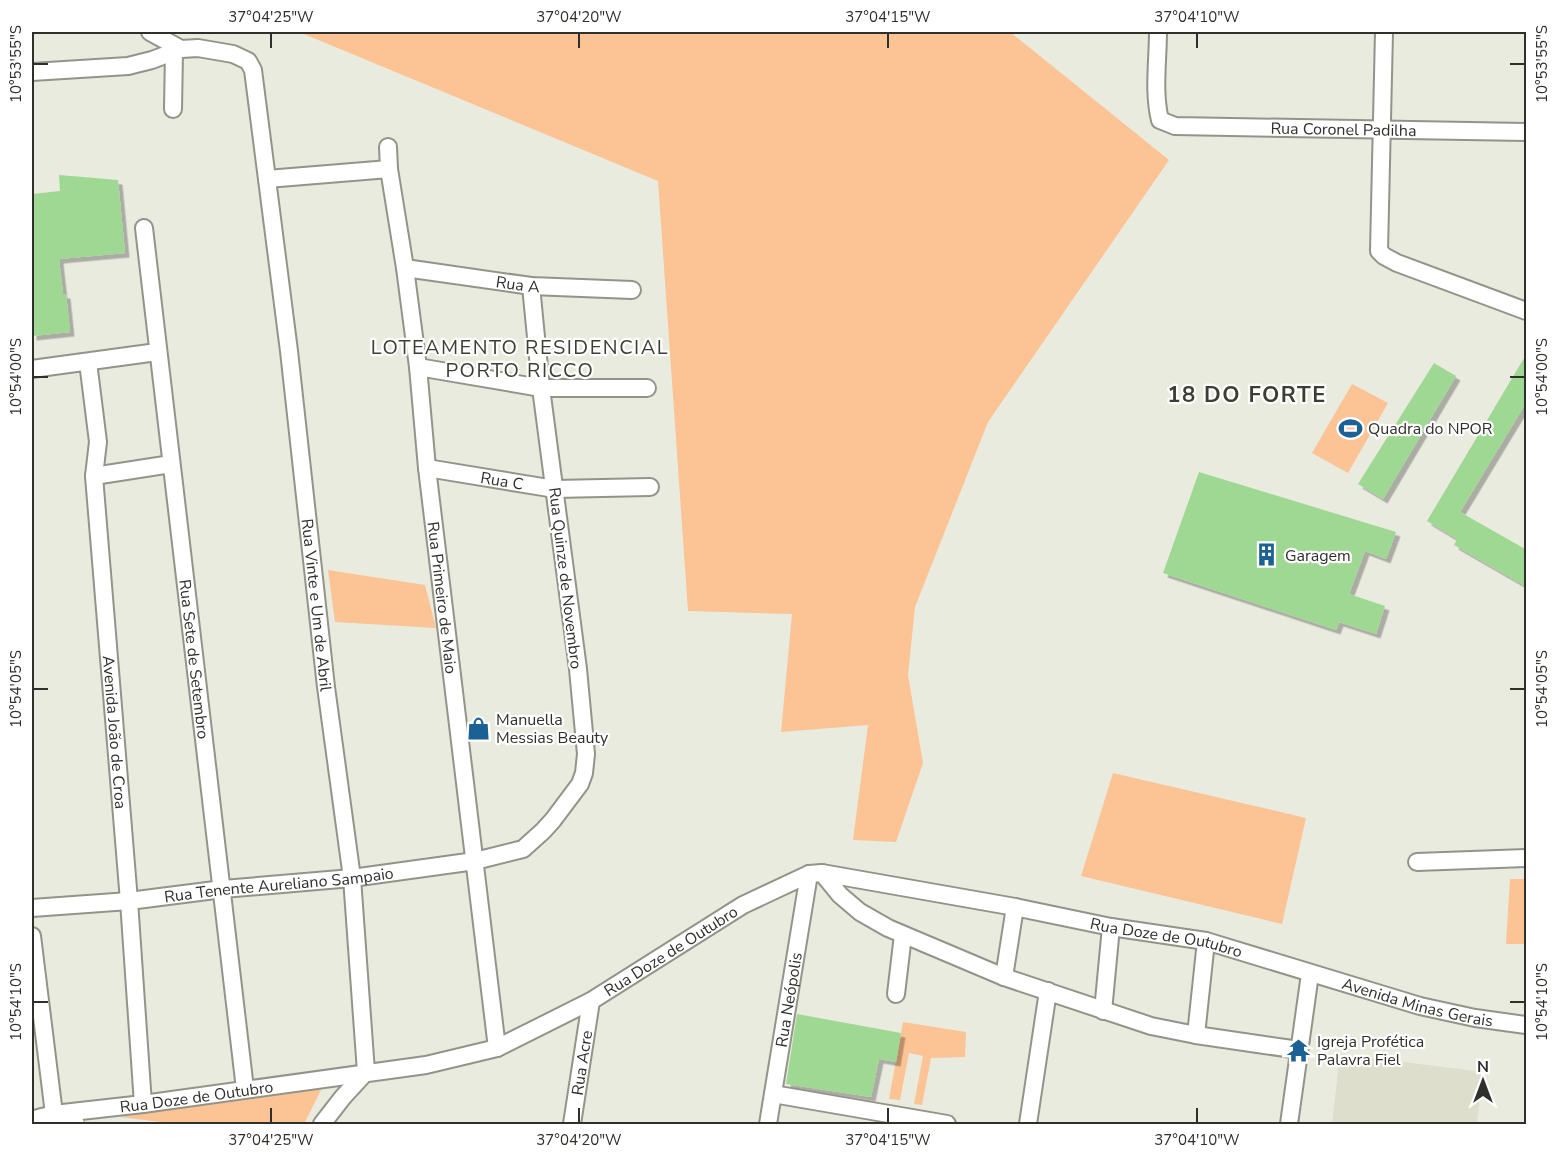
<svg xmlns="http://www.w3.org/2000/svg" width="1558" height="1156" viewBox="0 0 1558 1156" font-family="'Nunito Sans',sans-serif">
<style>
.built{fill:#dddfcc}
.green{fill:#fcc394}
.building{fill:#9fd893;filter:url(#shadow)}
.lines{fill:none;stroke-linecap:round;stroke-linejoin:round}
.minor-casing{stroke:#939489;stroke-width:20}
.major-casing{stroke:#939489;stroke-width:22}
.minor{stroke:#fff;stroke-width:16}
.major{stroke:#fff;stroke-width:20}
.ticks{fill:none;stroke:#2f302c;stroke-width:2}
.labels{text-anchor:middle;stroke-width:4.5;stroke-linejoin:round;paint-order:stroke}
.street-label{font-size:16px;fill:#2f302c;stroke:#fff}
.poi-label{font-size:16px;fill:#2f302c;stroke:#fff;text-anchor:start}
.quarter-label{font-size:20px;letter-spacing:1.5px;fill:#3c3d33;stroke:#fff}
.district-label{font-size:22px;font-weight:bold;letter-spacing:1.5px;fill:#3c3d33;stroke:#fff}
.neatline{fill:none;stroke:#2f302c;stroke-width:2}
.ticks-label{font-size:15px;text-anchor:middle;fill:#2f302c}
</style>
<defs>
<filter id="shadow"><feDropShadow dx="4.5" dy="4.5" stdDeviation="0" flood-color="#0004"/></filter>
</defs>
<rect width="100%" height="100%" fill="#e9ebdf"/>
<!-- built -->
<path class="built" d="M1340,1054L1483,1072L1477,1124H1332Z"/>
<!-- green -->
<path class="green" d="M299,32H1010L1169,160L988,422L915,607L908,675L923,763L896,842L853,840L868,725L781,732L792,614L688,611L658,181Z
M1352,384L1388,403L1348,473L1312,453Z
M328,570L425,585L436,628L335,622Z
M1113,773L1306,818L1282,924L1081,876Z
M1510,879H1526V944H1506Z
M903,1022L966,1032L965,1057L931,1058L922,1105L914,1104L923,1056L909,1053L900,1100L889,1099Z
M324,1084L304,1124H178L120,1117Z"/>
<!-- building -->
<path class="building" d="M59,175L118,180L125,253L59,259L63,294H66L70,332L32,336V194L60,191Z
M1527,353V401L1460,512L1527,550V587L1454,545L1457,539L1427,521Z
M1434,363L1456,376L1383,499L1358,484Z
M1199,472L1396,532L1386,559L1365,551L1349,594L1385,606L1376,634L1339,622L1336,630L1163,573Z
M797,1014L901,1033L896,1062L879,1059L871,1097L786,1084Z"/>
<g class="lines">
<defs>
<g id="minor">
<path d="M150,32L181,49"/>
<path id="s1" d="M1158,32C1158,60 1153,92 1160,120L1175,126L1526,132"/>
<path d="M1384,32L1379,251L1384,256L1397,263L1526,311"/>
<path id="s2" d="M32,72L128,66L152,60L181,49L198,48L233,54L248,61L253,70L289,351L326,687L352,878L366,1072L343,1097L322,1124"/>
<path d="M173,109L174,52"/>
<path id="s3" d="M388,147L389,169L405,268L418,367L427,468L497,1048"/>
<path d="M267,179L389,169"/>
<path id="s4" d="M144,228L245,1089"/>
<path id="s5" d="M405,268L531,286L632,290"/>
<path id="s6" d="M88,362L98,442L94,476L129,901L143,1104"/>
<path d="M418,367L541,388H647"/>
<path d="M32,369L157,352"/>
<path id="s7" d="M427,468L555,489L650,487"/>
<path d="M94,476L171,464"/>
<path d="M1417,862L1526,858"/>
<path d="M822,873L840,895L860,912L888,928L1004,977L1151,1026L1196,1035L1299,1050"/>
<path id="s8" d="M32,908L129,901L223,889L352,878L475,861L523,849L543,831L553,820L580,784L584,773L586,754L578,669L541,388L531,286"/>
<path d="M32,936L54,1114"/>
<path d="M1004,977L1015,907"/>
<path d="M896,994L903,935"/>
<path d="M1103,1011L1111,927"/>
<path d="M1196,1035L1206,941"/>
<path d="M773,1094L947,1124"/>
<path id="s9" d="M38,1118L54,1114L143,1104L426,1065L497,1048L591,1001L743,905L809,874L822,873L1015,907L1111,927L1206,941L1420,1006L1475,1018L1526,1025"/>
<path id="s10" d="M572,1124L591,1001"/>
<path id="s11" d="M768,1124L809,874"/>
<path d="M1028,1124L1048,991"/>
<path d="M1289,1124L1310,974"/>
</g>
<path id="major" d="M32,1122L74,1124"/>
</defs>
<!-- minor casing -->
<use href="#minor" class="minor-casing"/>
<!-- major casing -->
<use href="#major" class="major-casing"/>
<!-- minor -->
<use href="#minor" class="minor"/>
<!-- major -->
<use href="#major" class="major"/>
</g>
<!-- ticks -->
<path class="ticks" d="M271,33V48M579,33V48M888,33V48M1197,33V48M33,64H48M1510,64H1525M33,377H48M1510,377H1525M33,689H48M1510,689H1525M33,1002H48M1510,1002H1525M271,1108V1123M579,1108V1123M888,1108V1123M1197,1108V1123"/>
<!-- icons -->
<defs>
<symbol id="stadium-bare" viewBox="-9 -9 18 18"><path d="M0-5a6.5 5 0 1 0 0 10a6.5 5 0 1 0 0-10ZM-3.5-1.8h7v3.6h-7Z" fill="#1b6195" stroke="#fff" stroke-width="2.5" paint-order="stroke"/></symbol>
<symbol id="building-bare" viewBox="-9 -9 18 18"><path d="M-4-6H4V6H1V3H-1V6H-4ZM-2.5-4.3h1.7v1.8h-1.7ZM.8-4.3h1.7v1.8H.8ZM-2.5-1h1.7V.8h-1.7ZM.8-1h1.7V.8H.8Z" fill="#1b6195" stroke="#fff" stroke-width="2.5" paint-order="stroke"/></symbol>
<symbol id="shop-bare" viewBox="-9 -9 18 18"><path d="M-5-2.5h2.3a2.7 3.5 0 0 1 5.4 0H5L5.5 6h-11ZM-1.5-2.5h3a1.5 2.3 0 0 0-3 0Z" fill="#1b6195" stroke="#fff" stroke-width="2.5" paint-order="stroke"/></symbol>
<symbol id="temple-bare" viewBox="-9 -9 18 18"><path d="M0-6L5-2H3V0L6.5 2.5H4V6H1.5V3h-3V6H-4V2.5H-6.5L-3 0V-2H-5Z" fill="#1b6195" stroke="#fff" stroke-width="2.5" paint-order="stroke"/></symbol>
</defs>
<g fill-rule="evenodd">
<use href="#stadium-bare" x="1334" y="412" width="33" height="33"/>
<use href="#building-bare" x="1250" y="538" width="33" height="33"/>
<use href="#shop-bare" x="462" y="712" width="33" height="33"/>
<use href="#temple-bare" x="1282" y="1034" width="33" height="33"/>
</g>
<g class="labels">
<!-- street labels -->
<g class="street-label">
<text dy="6" stroke="none"><textPath href="#s1" startOffset="273">Rua Coronel Padilha</textPath></text>
<text dy="6" stroke="none"><textPath href="#s5" startOffset="114">Rua A</textPath></text>
<text dy="6" stroke="none"><textPath href="#s7" startOffset="76">Rua C</textPath></text>
<text transform="translate(566 578) rotate(83)" y="6">Rua Quinze de Novembro</text>
<text dy="6" stroke="none"><textPath href="#s3" startOffset="454">Rua Primeiro de Maio</textPath></text>
<text dy="6" stroke="none"><textPath href="#s2" startOffset="770">Rua Vinte e Um de Abril</textPath></text>
<text dy="6" stroke="none"><textPath href="#s4" startOffset="434">Rua Sete de Setembro</textPath></text>
<text dy="6" stroke="none"><textPath href="#s6" startOffset="372">Avenida João de Croa</textPath></text>
<text dy="6" stroke="none"><textPath href="#s8" startOffset="248">Rua Tenente Aureliano Sampaio</textPath></text>
<text dy="6" stroke="none"><textPath href="#s9" startOffset="1186">Rua Doze de Outubro</textPath></text>
<text dy="6" stroke="none"><textPath href="#s9" startOffset="664">Rua Doze de Outubro</textPath></text>
<text dy="6" stroke="none"><textPath href="#s11" startOffset="126">Rua Neópolis</textPath></text>
<text dy="6" stroke="none"><textPath href="#s9" startOffset="1446">Avenida Minas Gerais</textPath></text>
<text dy="6" stroke="none"><textPath href="#s10" startOffset="62">Rua Acre</textPath></text>
<text dy="6" stroke="none"><textPath href="#s9" startOffset="160">Rua Doze de Outubro</textPath></text>
</g>
<!-- poi labels -->
<g class="poi-label">
<text x="1368" y="434">Quadra do NPOR</text>
<text x="1285" y="561">Garagem</text>
<text x="496" y="725">Manuella<tspan x="496" dy="18">Messias Beauty</tspan></text>
<text x="1317" y="1047">Igreja Profética<tspan x="1317" dy="18">Palavra Fiel</tspan></text>
</g>
<!-- quarter labels -->
<g class="quarter-label">
<text x="520" y="354">LOTEAMENTO RESIDENCIAL<tspan x="520" dy="23">PORTO RICCO</tspan></text>
</g>
<!-- district labels -->
<g class="district-label">
<text x="1247" y="402">18 DO FORTE</text>
</g>
</g>
<!-- border -->
<rect width="1558" height="1156" fill="none" stroke="#ffffff" stroke-width="66"/>
<!-- north arrow -->
<g transform="translate(1483 1081)" stroke="#ffffff" stroke-width="4.5" paint-order="stroke">
<path d="M0-4.5L10 22L0 15L-10 22Z" fill="#2f302c"/>
<text y="-9" font-size="16" font-weight="bold" text-anchor="middle" fill="#2f302c">N</text>
</g>
<rect x="33" y="33" width="1492" height="1090" class="neatline"/>
<g class="ticks-label">
<text x="271" y="22">37°04'25"W</text>
<text x="579" y="22">37°04'20"W</text>
<text x="888" y="22">37°04'15"W</text>
<text x="1197" y="22">37°04'10"W</text>
<text transform="translate(16 64) rotate(-90)" y="5">10°53'55"S</text>
<text transform="translate(1542 64) rotate(-90)" y="5">10°53'55"S</text>
<text transform="translate(16 377) rotate(-90)" y="5">10°54'00"S</text>
<text transform="translate(1542 377) rotate(-90)" y="5">10°54'00"S</text>
<text transform="translate(16 689) rotate(-90)" y="5">10°54'05"S</text>
<text transform="translate(1542 689) rotate(-90)" y="5">10°54'05"S</text>
<text transform="translate(16 1002) rotate(-90)" y="5">10°54'10"S</text>
<text transform="translate(1542 1002) rotate(-90)" y="5">10°54'10"S</text>
<text x="271" y="1145">37°04'25"W</text>
<text x="579" y="1145">37°04'20"W</text>
<text x="888" y="1145">37°04'15"W</text>
<text x="1197" y="1145">37°04'10"W</text>
</g>
</svg>
